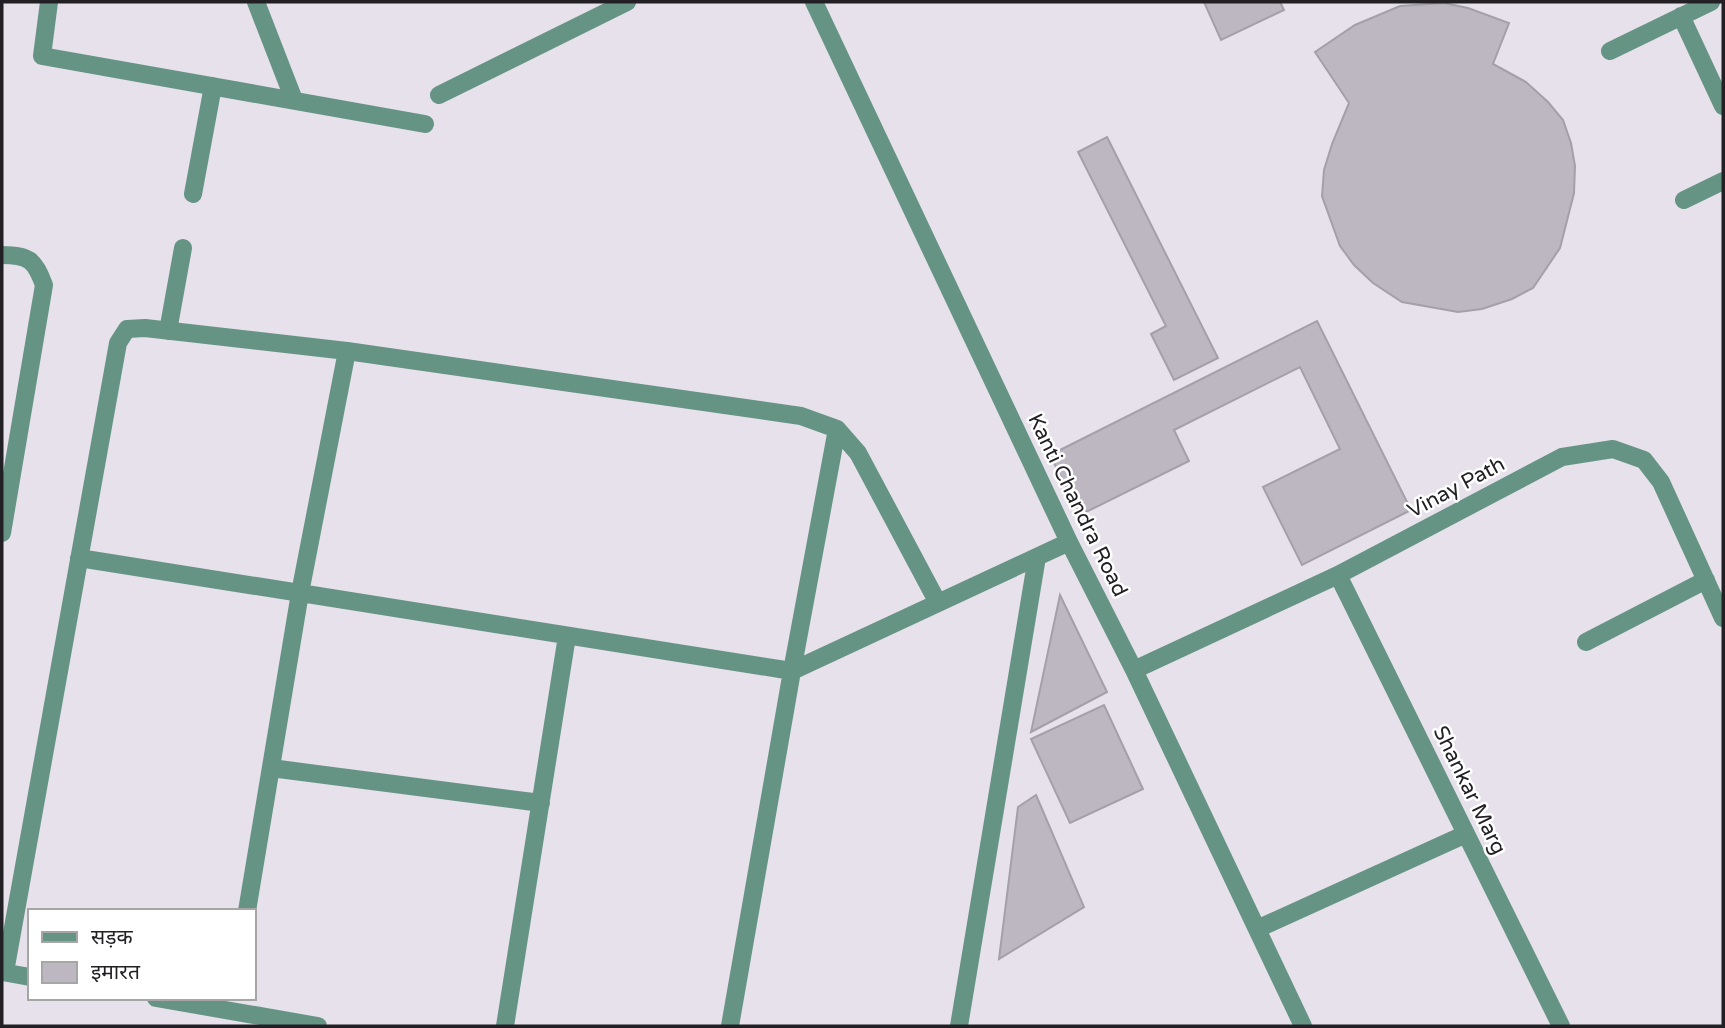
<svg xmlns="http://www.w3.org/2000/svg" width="1725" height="1028" viewBox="0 0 1725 1028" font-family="'Varela Round','Noto Sans Devanagari',sans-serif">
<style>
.building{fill:#bcb7c0;stroke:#a4a0a9;stroke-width:2}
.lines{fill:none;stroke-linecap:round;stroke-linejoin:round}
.minor{stroke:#669484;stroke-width:18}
.labels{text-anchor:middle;stroke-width:5;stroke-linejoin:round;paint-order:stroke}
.street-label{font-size:21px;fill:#222024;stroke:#fff}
</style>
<rect width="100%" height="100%" fill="#e6e1eb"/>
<!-- building -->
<path class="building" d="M1204,2H1280L1284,10L1221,40Z
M1444,3L1468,8L1509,23L1493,64L1526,82L1548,102L1563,120L1571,143L1575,166L1574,193L1560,248L1533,288L1512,299L1482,309L1458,312L1402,302L1373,283L1354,265L1340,246L1322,196L1324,170L1332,144L1349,103L1315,52L1355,25L1400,6Z
M1107,137L1218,358L1174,380L1151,334L1166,326L1078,152Z
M1317,321L1411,510L1302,565L1263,487L1340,449L1300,367L1174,430L1189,461L1080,515L1050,455Z
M1060,595L1107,692L1031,732Z
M1104,705L1143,789L1070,823L1031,739Z
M1036,795L1084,907L999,959L1018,807Z"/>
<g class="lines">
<!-- minor -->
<path class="minor" d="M49,2L42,56L425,124
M256,2L294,100
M814,2L1069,542L1134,670L1303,1026
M1681,16L1723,106
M1610,51L1711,2
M439,95L627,2
M193,194L213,86
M1684,200L1723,181
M2,255C29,255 35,260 44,285L2,533
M168,331L183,248
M79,558L792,671L1069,542
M1338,575L1561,1026
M1586,642L1706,580
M1134,670L1338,575L1562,457L1613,449L1644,460L1661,482L1723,618
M271,768L541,803
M247,911L300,593L347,351
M1257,929L1466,834
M2,972L30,977
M5,972L118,343L127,329L145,328L347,351L801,416L837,429L858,453L938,603
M156,998L318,1026
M505,1026L567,636
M730,1026L792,671L837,429
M959,1026L1037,557"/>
</g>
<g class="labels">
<!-- street labels -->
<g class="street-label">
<text transform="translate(1456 487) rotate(-28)" y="7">Vinay Path</text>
<text transform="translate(1078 505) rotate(64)" y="7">Kanti Chandra Road</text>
<text transform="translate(1470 790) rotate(64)" y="7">Shankar Marg</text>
</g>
</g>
<!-- border -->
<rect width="1725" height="1028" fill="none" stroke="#222024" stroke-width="7"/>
<!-- legend -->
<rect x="28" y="909" width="228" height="91" fill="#ffffff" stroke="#a7a6a7" stroke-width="2"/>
<rect x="42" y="932" width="35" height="10" fill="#669484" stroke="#a7a6a7" stroke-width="2"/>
<text x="91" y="944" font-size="21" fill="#222024">सड़क</text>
<rect x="42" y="962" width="35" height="21" fill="#bcb7c0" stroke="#a7a6a7" stroke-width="2"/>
<text x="91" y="979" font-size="21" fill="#222024">इमारत</text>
</svg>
